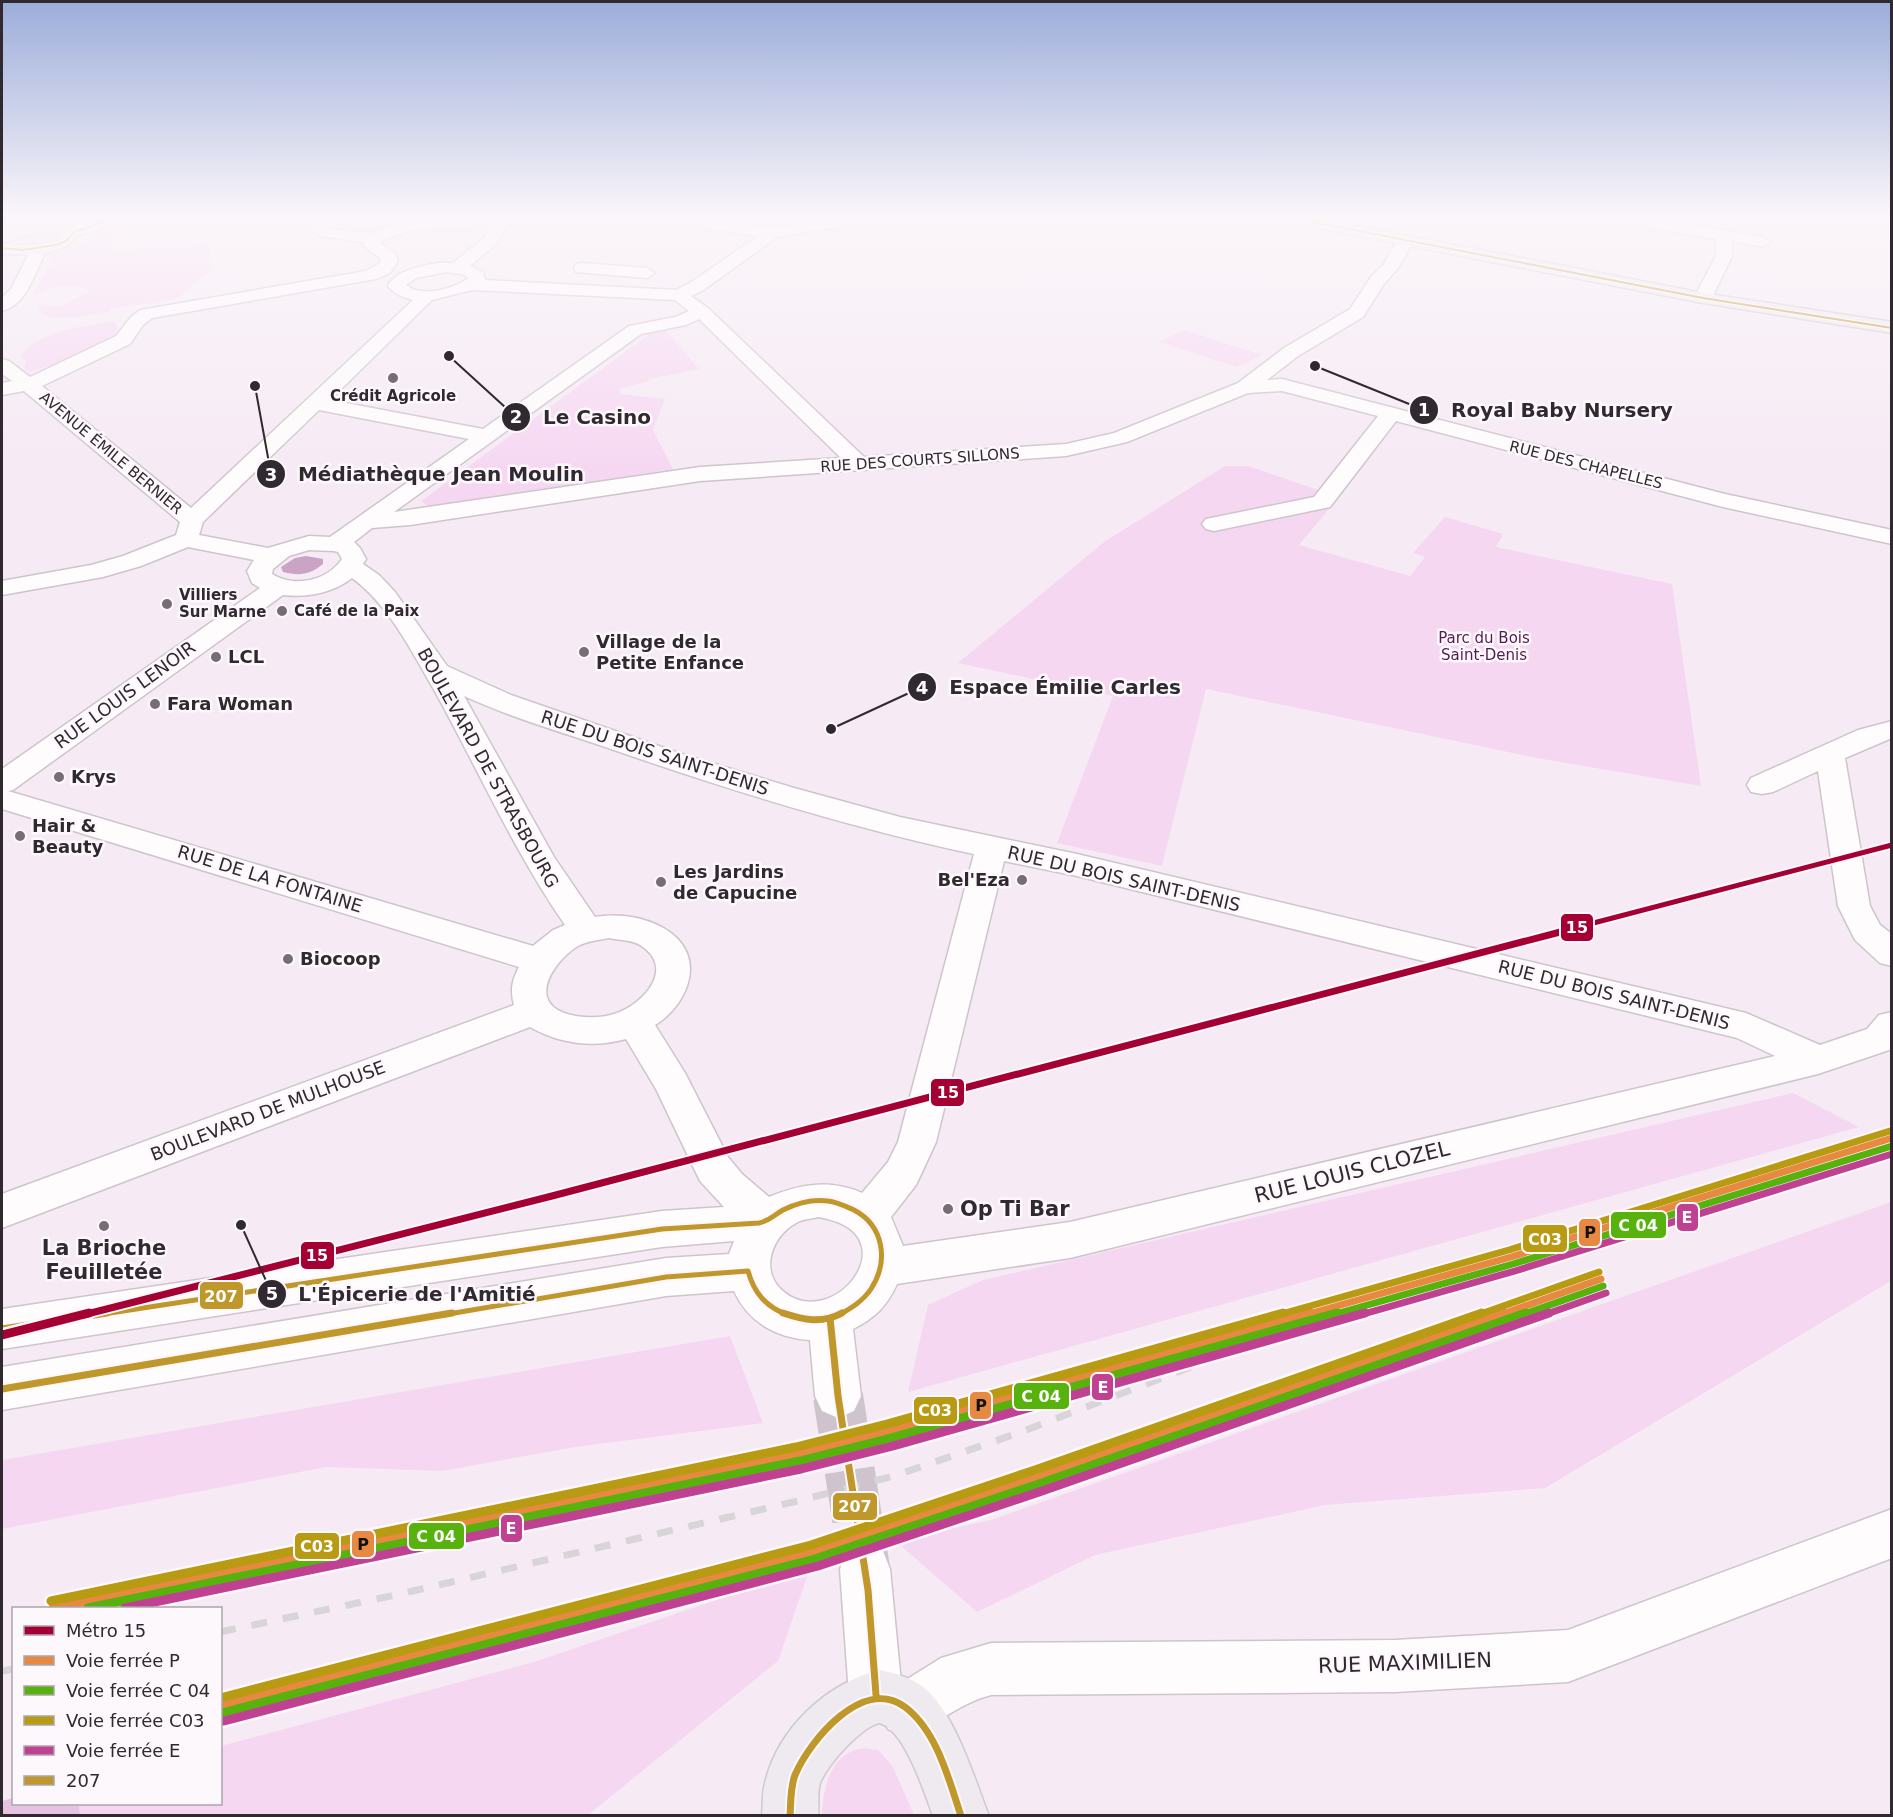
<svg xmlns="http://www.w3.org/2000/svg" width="1893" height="1817" viewBox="0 0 1893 1817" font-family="'DejaVu Sans',sans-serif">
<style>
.green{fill:#f6d7f2}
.forest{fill:#e6c4e1}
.water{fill:#caa3c5}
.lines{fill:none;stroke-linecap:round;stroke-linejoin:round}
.minor-tunnel{stroke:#cfc3cd;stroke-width:50;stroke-dasharray:50 25;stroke-linecap:butt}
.minor-casing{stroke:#cec5cc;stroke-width:3}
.major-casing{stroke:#cfc9ce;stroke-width:3}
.minor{fill:#fefcfd;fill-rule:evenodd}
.major{fill:#efeaef;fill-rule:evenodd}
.rail-far1{stroke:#d8d5d8;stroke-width:5;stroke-dasharray:12 12;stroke-linecap:butt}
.rail{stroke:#d8d5d8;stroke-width:7;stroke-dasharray:16 16;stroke-linecap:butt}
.bus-1-far2-casing{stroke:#fdf8fc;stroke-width:4.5}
.bus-1-far1-casing{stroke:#fdf8fc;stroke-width:10}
.bus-1-casing{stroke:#fdf8fc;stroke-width:11}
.bus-1-far2{stroke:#bf972b;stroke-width:2}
.bus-1-far1{stroke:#bf972b;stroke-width:5}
.bus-1{stroke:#bf972b;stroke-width:7}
.rail-1-far1-casing{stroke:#fdf8fc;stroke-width:11}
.rail-1-casing{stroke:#fdf8fc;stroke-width:14}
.rail-2-far1-casing{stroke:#fdf8fc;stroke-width:11}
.rail-2-casing{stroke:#fdf8fc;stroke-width:14}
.rail-3-far1-casing{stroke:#fdf8fc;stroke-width:11}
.rail-3-casing{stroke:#fdf8fc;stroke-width:14}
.rail-4-far1-casing{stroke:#fdf8fc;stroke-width:11}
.rail-4-casing{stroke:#fdf8fc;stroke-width:14}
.rail-1-far1{stroke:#e88941;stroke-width:7}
.rail-1{stroke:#e88941;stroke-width:9}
.rail-2-far1{stroke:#57b20d;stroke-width:7}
.rail-2{stroke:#57b20d;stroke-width:9}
.rail-3-far1{stroke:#b89b12;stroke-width:7}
.rail-3{stroke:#b89b12;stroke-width:9}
.rail-4-far1{stroke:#c04191;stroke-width:7}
.rail-4{stroke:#c04191;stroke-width:9}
.metro-1-far2-casing{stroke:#fdf8fc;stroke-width:9}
.metro-1-far1-casing{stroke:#fdf8fc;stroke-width:11}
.metro-1-casing{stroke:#fdf8fc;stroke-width:14}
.metro-1-far2{stroke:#a50034;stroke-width:5}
.metro-1-far1{stroke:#a50034;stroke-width:7}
.metro-1{stroke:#a50034;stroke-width:9}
.poi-dot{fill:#766d75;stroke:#fdf8fc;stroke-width:2}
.labels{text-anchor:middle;stroke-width:5;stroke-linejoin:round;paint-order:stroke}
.far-poi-label{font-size:15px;font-weight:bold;fill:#312930;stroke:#fdf8fc;text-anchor:start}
.far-street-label{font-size:15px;fill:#312930;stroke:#fdf8fc}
.far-park-label{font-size:15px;fill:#561a52;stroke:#fdf8fc}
.poi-label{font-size:18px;font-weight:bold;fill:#312930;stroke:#fdf8fc;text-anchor:start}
.street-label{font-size:18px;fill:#312930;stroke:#fdf8fc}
.near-street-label{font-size:21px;fill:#312930;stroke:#fdf8fc}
.near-poi-label{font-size:21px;font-weight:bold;fill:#312930;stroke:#fdf8fc;text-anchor:start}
.leader{fill:none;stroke:#312930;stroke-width:2}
.callout-dot{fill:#312930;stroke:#fdf8fc;stroke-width:2}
.mark-label{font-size:18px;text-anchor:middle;font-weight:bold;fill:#fff}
.callout-label{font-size:20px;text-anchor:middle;font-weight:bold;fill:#312930;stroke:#fdf8fc;stroke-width:5;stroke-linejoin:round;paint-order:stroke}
.line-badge{stroke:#fdf8fc;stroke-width:2}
.badge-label{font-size:16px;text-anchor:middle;font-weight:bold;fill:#fff}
.pale-badge-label{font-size:16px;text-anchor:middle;font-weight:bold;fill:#111}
</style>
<rect width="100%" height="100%" fill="#f6eaf4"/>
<!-- green -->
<path class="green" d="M122,225L111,250L210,246L212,269L176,299L111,309L110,312C87,316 64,322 42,314L37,305L59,307L89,292C76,279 48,289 33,295L54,257L52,252L70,248L108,227Z
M39,232H52L58,235C49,244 30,247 18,241L22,237Z
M114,321L118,329C108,349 51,365 29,372L24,368L26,362L21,355C45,329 80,327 114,321Z
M1184,330L1262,355L1237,367L1159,342Z
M666,331L699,369L649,379V381L619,389L621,394L665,399L653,430L673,469L430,508L421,501L650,334Z
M1225,466H1248L1339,497L1299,545L1410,576L1425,557L1413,553L1445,517L1503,534L1496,547L1672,584L1701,786L1537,758L1206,689L1162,866L1057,843L1113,696L958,663L1104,542Z
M1793,1093L1859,1127L908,1392L928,1305L983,1280Z
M1891,1202V1281L1545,1488L1325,1505L1095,1555L977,1612L894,1540L991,1520Z
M730,1336L763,1423L575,1447L442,1471L326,1467L2,1529V1460Z
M810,1568L778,1661L588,1815H80L79,1804H220L221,1746L534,1662Z
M864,1748L878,1750L893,1767L914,1815H822C823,1787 831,1752 864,1748Z"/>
<!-- forest -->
<path class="forest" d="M13,1798L14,1804H79L80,1815H2V1801Z"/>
<!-- water -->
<path class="water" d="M306,556L323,559V564C309,575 300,576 283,572L281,567L295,558Z"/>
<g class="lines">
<!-- minor-tunnel -->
<path class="minor-tunnel" d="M838,1396L865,1569"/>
<defs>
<path id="minor" d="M42,216H59L46,230H34L32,227Z
M105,216H129L126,219L80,235L74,237L66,232L68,229Z
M292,216H311L331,229L372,233L391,225L431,218L544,216L536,221L507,225L496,244L470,266L483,272L485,280L676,290L690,283L758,236L711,229L679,219L676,216H701L772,228L843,216H880L872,221L777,237L702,291L691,296L708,308L864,457L1066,444L1114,433L1238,383L1284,348L1350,309L1371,277L1383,265L1400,237H1412L1414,240L1398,268L1384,284L1363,317L1298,356L1267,380L1282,379L1725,494L1892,530V544L1723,507L1396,421L1330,507L1214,531L1206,529L1202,524L1206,519L1314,497L1378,416L1282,391L1248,393L1127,442L1066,456L700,481L410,525L372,528L354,542L360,548L366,559L363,564L379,575L395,592L447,666L511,695L679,753L794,788L900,817L1077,854L1746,1013L1820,1045L1867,1029L1879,1015L1892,1012V1049L1818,1074L1070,1258L897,1284C887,1306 875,1318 853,1329L861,1396L854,1411L838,1418L822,1411L815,1396L810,1340C776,1338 748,1322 734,1291L666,1296L2,1410V1367L666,1258L729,1254L734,1241L662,1247L2,1349V1309L662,1211L724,1207L700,1181L656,1089L626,1039C593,1048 560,1044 530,1027L2,1228V1194L514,1005C510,990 512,980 519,967L2,809V769L260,588L252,583L247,571L254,560L188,547L141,566L103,577L2,595V581L91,565L123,556L176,535L180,522L24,391L2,395V383L12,381L2,374V359L9,361L30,377L116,336L131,317L140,310L366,271L380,263L381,259L365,247L364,242L321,236ZM490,226L484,238L453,263C437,261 394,269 388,286C395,295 403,297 413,300L191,508L42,386L130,344L143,325L152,318L376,279L390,273L398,261L395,254L380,243L381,241L411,230ZM446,272L462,274L469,278C453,289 422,298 406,285L416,278ZM472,290L675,300L689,311L675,317L629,326L483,429L330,400L432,300ZM699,319L841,458L700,467L394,512L641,334L686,325ZM319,410L469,439L330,537L309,536L268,548L199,535L203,522ZM309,550L334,551L338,552L342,559C327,581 295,588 272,574L273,569L289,556ZM352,578C388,604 411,650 433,688C477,767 513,850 565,925L553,930L533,946L8,791L13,790L283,595C306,598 333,593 352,578ZM464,696C512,718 564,733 614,750C732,791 852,828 974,854L898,1142L888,1162L862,1193C830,1179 800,1184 769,1197L742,1174L728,1157L685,1073L655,1025C669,1017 682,1001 687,986C705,932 638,909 595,917L554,857ZM1004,861L1077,876L1737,1038L1775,1056L1070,1222L903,1246L891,1217L916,1185L936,1142ZM609,938C619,940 632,940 640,945C677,968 643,1005 614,1014C598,1019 579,1018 564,1013C527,999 556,959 578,946C587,941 599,940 609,938ZM818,1217C913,1232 835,1333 784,1292C759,1272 771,1237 796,1223C802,1219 811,1219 818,1217Z
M1342,216H1360L1343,230H1331L1329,227Z
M1606,216H1642L1763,237L1771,242L1763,247L1732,241V256L1712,298L1709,302H1697L1694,298L1716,256V239L1614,221Z
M39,243L47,248C37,268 27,306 2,311V297L11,289L33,245Z
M582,263L647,268L655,273L647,278L576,272L574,268L576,264Z
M1892,721V738L1845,758L1870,906L1880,925L1892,934V966L1880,963L1855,940L1838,906L1818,771L1773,792L1762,794L1751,792L1747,785L1751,778L1858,730Z
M1892,1509V1558L1568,1682L1395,1692L991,1695C960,1703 936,1725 907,1737L888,1729L884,1718L876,1722L857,1714L849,1695L840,1569L847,1551L865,1544L883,1551L890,1569L901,1683L941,1658L991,1643L1395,1640L1568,1630Z"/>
<path id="major" d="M1273,216H1306L1703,293L1892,322V333L1703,303L1281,221Z
M38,222L68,224L82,232C65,256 28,257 2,253V243C23,246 47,247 65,233L38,232L2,243V232Z
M879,1670C895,1673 910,1677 923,1687C955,1712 974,1778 989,1816H933C925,1794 904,1728 879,1723C860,1728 828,1764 820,1783C817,1792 819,1805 818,1816H762C763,1805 762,1794 765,1783C778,1728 826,1684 879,1670Z"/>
</defs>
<!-- minor casing -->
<use href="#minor" class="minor-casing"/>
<!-- major casing -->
<use href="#major" class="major-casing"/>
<!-- minor -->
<use href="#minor" class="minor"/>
<!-- major -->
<use href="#major" class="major"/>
<!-- rail-far1 -->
<path class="rail-far1" d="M1328,1315L1502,1259"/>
<!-- rail -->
<path class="rail" d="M220,1632L400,1594L806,1499L897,1475L1021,1432L1332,1313
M2,1671L14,1669"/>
<defs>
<path id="bus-1-far2" d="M1282,216L1703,298L1892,328
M2,248L22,250L56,245L66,241L74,232L120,216"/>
<path id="bus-1-far1" d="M97,1315L662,1229L759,1223C769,1221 774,1215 783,1210C797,1203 813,1199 828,1201C837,1202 845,1206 854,1210C884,1226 889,1261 871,1289C863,1301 851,1308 839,1315
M443,1315L666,1277L748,1271C754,1293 766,1307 788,1315"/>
<path id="bus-1" d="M783,1313C804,1320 822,1324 842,1313
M830,1318L838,1396L868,1590L876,1695
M2,1329L107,1313
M2,1389L452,1313
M790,1816C791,1803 790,1788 795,1775C810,1740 863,1676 905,1707C937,1731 949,1780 961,1816"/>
</defs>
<!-- bus-1-far2 casing -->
<use href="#bus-1-far2" class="bus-1-far2-casing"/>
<!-- bus-1-far1 casing -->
<use href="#bus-1-far1" class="bus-1-far1-casing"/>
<!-- bus-1 casing -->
<use href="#bus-1" class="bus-1-casing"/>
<!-- bus-1-far2 -->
<use href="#bus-1-far2" class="bus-1-far2"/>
<!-- bus-1-far1 -->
<use href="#bus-1-far1" class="bus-1-far1"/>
<!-- bus-1 -->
<use href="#bus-1" class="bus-1"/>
<defs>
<path id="rail-1-far1" d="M1305,1315L1511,1257L1892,1138
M1500,1315L1601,1279"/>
<path id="rail-1" d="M53,1608L798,1454L889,1431L1310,1313
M220,1706L813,1552L1037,1477L1504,1313"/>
<path id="rail-2-far1" d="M1332,1315L1513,1264L1892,1146
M1522,1315L1603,1286"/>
<path id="rail-2" d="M88,1608L800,1461L891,1438L1337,1313
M222,1713L815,1559L1039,1484L1526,1313"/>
<path id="rail-3-far1" d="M1278,1315L1509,1250L1890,1131
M1478,1315L1599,1272"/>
<path id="rail-3" d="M51,1601L796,1447L887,1424L1283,1313
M220,1698L811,1545L1035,1470L1482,1313"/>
<path id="rail-4-far1" d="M1360,1315L1515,1271L1892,1154
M1544,1315L1606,1293"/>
<path id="rail-4" d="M125,1608L801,1469L893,1446L1365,1313
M224,1721L818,1566L1042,1491L1549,1313"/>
</defs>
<!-- rail-1-far1 casing -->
<use href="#rail-1-far1" class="rail-1-far1-casing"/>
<!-- rail-1 casing -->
<use href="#rail-1" class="rail-1-casing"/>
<!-- rail-2-far1 casing -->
<use href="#rail-2-far1" class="rail-2-far1-casing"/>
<!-- rail-2 casing -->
<use href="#rail-2" class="rail-2-casing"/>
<!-- rail-3-far1 casing -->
<use href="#rail-3-far1" class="rail-3-far1-casing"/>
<!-- rail-3 casing -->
<use href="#rail-3" class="rail-3-casing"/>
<!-- rail-4-far1 casing -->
<use href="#rail-4-far1" class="rail-4-far1-casing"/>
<!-- rail-4 casing -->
<use href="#rail-4" class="rail-4-casing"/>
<!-- rail-1-far1 -->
<use href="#rail-1-far1" class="rail-1-far1"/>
<!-- rail-1 -->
<use href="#rail-1" class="rail-1"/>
<!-- rail-2-far1 -->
<use href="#rail-2-far1" class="rail-2-far1"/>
<!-- rail-2 -->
<use href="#rail-2" class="rail-2"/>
<!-- rail-3-far1 -->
<use href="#rail-3-far1" class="rail-3-far1"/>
<!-- rail-3 -->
<use href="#rail-3" class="rail-3"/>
<!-- rail-4-far1 -->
<use href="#rail-4-far1" class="rail-4-far1"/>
<!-- rail-4 -->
<use href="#rail-4" class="rail-4"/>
<defs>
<path id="metro-1-far2" d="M1582,926L1892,845"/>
<path id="metro-1-far1" d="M83,1315L552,1196L1587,925"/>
<path id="metro-1" d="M2,1335L89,1313"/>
</defs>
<!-- metro-1-far2 casing -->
<use href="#metro-1-far2" class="metro-1-far2-casing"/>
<!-- metro-1-far1 casing -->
<use href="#metro-1-far1" class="metro-1-far1-casing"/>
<!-- metro-1 casing -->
<use href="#metro-1" class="metro-1-casing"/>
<!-- metro-1-far2 -->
<use href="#metro-1-far2" class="metro-1-far2"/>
<!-- metro-1-far1 -->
<use href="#metro-1-far1" class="metro-1-far1"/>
<!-- metro-1 -->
<use href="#metro-1" class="metro-1"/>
</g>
<!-- sky -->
<linearGradient id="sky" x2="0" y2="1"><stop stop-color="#9cadda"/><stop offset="0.46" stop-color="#fbf6fa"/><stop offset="1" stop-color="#fbf6fa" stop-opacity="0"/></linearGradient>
<rect width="1893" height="471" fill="url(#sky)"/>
<!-- markers -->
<g class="poi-dot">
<circle cx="393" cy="378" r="6"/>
<circle cx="167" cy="604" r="6"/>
<circle cx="282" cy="611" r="6"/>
<circle cx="584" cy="652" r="6"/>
<circle cx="216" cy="657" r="6"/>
<circle cx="155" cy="704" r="6"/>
<circle cx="59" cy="777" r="6"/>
<circle cx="20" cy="836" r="6"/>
<circle cx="1022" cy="880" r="6"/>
<circle cx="661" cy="882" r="6"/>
<circle cx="288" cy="959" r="6"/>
<circle cx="948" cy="1209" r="6"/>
<circle cx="104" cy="1226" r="6"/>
</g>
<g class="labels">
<!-- far-poi labels -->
<g class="far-poi-label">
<text x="393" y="401" text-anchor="middle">Crédit Agricole</text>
<text x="179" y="600">Villiers<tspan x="179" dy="17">Sur Marne</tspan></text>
<text x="294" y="616">Café de la Paix</text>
</g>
<!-- far-street labels -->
<g class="far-street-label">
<text transform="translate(111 453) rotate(40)" y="5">AVENUE ÉMILE BERNIER</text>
<text transform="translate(920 460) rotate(-4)" y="5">RUE DES COURTS SILLONS</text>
<text transform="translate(1586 465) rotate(14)" y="5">RUE DES CHAPELLES</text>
</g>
<!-- far-park labels -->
<g class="far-park-label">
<text x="1484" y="643">Parc du Bois<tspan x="1484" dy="17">Saint-Denis</tspan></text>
</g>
<!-- poi labels -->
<g class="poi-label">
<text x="596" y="648">Village de la<tspan x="596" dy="21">Petite Enfance</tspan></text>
<text x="228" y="663">LCL</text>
<text x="167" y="710">Fara Woman</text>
<text x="71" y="783">Krys</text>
<text x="32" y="832">Hair &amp;<tspan x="32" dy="21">Beauty</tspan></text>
<text x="673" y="878">Les Jardins<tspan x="673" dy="21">de Capucine</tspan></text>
<text x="1010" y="886" text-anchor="end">Bel'Eza</text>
<text x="300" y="965">Biocoop</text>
</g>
<!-- street labels -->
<g class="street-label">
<text transform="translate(125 695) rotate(-36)" y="6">RUE LOUIS LENOIR</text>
<text transform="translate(655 753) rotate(18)" y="6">RUE DU BOIS SAINT-DENIS</text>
<text transform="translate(488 768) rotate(61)" y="6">BOULEVARD DE STRASBOURG</text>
<text transform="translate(270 879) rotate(17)" y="6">RUE DE LA FONTAINE</text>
<text transform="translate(1124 879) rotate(13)" y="6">RUE DU BOIS SAINT-DENIS</text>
<text transform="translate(1614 995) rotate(14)" y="6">RUE DU BOIS SAINT-DENIS</text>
<text transform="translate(268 1111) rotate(-21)" y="6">BOULEVARD DE MULHOUSE</text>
</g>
<!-- near-street labels -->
<g class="near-street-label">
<text transform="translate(1352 1172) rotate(-14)" y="7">RUE LOUIS CLOZEL</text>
<text transform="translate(1405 1663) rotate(-2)" y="7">RUE MAXIMILIEN</text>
</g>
<!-- near-poi labels -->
<g class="near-poi-label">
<text x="960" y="1216">Op Ti Bar</text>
<text x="104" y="1255" text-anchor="middle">La Brioche<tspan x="104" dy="24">Feuilletée</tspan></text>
</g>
</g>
<!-- callouts -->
<path class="leader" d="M1315 366L1424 410M449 356L516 417M255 386L271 474M831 729L922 687M241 1225L272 1294"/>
<g class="callout-dot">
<circle cx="1315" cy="366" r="6"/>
<circle cx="449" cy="356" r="6"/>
<circle cx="255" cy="386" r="6"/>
<circle cx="831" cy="729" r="6"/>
<circle cx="241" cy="1225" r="6"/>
<circle cx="1424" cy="410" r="15"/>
<circle cx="516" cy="417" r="15"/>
<circle cx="271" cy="474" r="15"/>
<circle cx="922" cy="687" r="15"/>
<circle cx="272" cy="1294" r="15"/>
</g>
<g class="mark-label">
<text x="1424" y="416">1</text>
<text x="516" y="423">2</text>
<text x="271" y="481">3</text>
<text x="922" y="694">4</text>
<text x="272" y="1300">5</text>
</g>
<g class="callout-label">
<text x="1562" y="417">Royal Baby Nursery</text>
<text x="597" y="424">Le Casino</text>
<text x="441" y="481">Médiathèque Jean Moulin</text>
<text x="1065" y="694">Espace Émilie Carles</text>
<text x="417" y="1301">L'Épicerie de l'Amitié</text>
</g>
<g class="line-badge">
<rect x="1560" y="913" width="34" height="29" rx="6" fill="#a50034"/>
<rect x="930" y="1078" width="35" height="29" rx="6" fill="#a50034"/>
<rect x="1676" y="1203" width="23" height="29" rx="6" fill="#c04191"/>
<rect x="1610" y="1211" width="57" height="28" rx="6" fill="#57b20d"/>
<rect x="1578" y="1218" width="23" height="29" rx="6" fill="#e88941"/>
<rect x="1522" y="1224" width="46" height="29" rx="6" fill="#b89b12"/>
<rect x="300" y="1241" width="35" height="29" rx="6" fill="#a50034"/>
<rect x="199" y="1281" width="45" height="29" rx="6" fill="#bf972b"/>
<rect x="1091" y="1373" width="23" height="28" rx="6" fill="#c04191"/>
<rect x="1013" y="1382" width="57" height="28" rx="6" fill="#57b20d"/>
<rect x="969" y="1391" width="23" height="29" rx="6" fill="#e88941"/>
<rect x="913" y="1396" width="45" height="29" rx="6" fill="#b89b12"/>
<rect x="832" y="1492" width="46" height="29" rx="6" fill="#bf972b"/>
<rect x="500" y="1514" width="23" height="29" rx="6" fill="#c04191"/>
<rect x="408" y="1522" width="57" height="28" rx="6" fill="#57b20d"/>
<rect x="351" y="1530" width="24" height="28" rx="6" fill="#e88941"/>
<rect x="294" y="1532" width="46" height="28" rx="6" fill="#b89b12"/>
</g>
<g class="badge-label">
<text x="1577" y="933">15</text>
<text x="948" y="1098">15</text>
<text x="1687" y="1223">E</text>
<text x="1638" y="1231">C 04</text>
<text x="1545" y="1245">C03</text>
<text x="317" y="1261">15</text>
<text x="221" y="1302">207</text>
<text x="1103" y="1393">E</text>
<text x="1041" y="1402">C 04</text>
<text x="935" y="1416">C03</text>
<text x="855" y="1512">207</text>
<text x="511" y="1534">E</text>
<text x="436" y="1542">C 04</text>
<text x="317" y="1552">C03</text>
</g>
<g class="pale-badge-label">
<text x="1590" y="1238">P</text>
<text x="981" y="1411">P</text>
<text x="363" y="1550">P</text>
</g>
<!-- border -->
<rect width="1893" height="1817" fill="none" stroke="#312930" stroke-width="6"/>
<!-- legend -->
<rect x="12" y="1607" width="210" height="198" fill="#fdf8fc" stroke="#aba5aa" stroke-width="1.5"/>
<rect x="24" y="1626" width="30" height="9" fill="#a50034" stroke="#aba5aa" stroke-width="1.5"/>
<text x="66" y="1637" font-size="18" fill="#312930">Métro 15</text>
<rect x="24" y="1656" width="30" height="9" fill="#e88941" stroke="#aba5aa" stroke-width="1.5"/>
<text x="66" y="1667" font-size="18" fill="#312930">Voie ferrée P</text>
<rect x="24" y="1686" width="30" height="9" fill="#57b20d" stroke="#aba5aa" stroke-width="1.5"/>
<text x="66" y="1697" font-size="18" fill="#312930">Voie ferrée C 04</text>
<rect x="24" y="1716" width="30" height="9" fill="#b89b12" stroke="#aba5aa" stroke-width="1.5"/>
<text x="66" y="1727" font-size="18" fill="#312930">Voie ferrée C03</text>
<rect x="24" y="1746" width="30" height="9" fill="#c04191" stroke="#aba5aa" stroke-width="1.5"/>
<text x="66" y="1757" font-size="18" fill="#312930">Voie ferrée E</text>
<rect x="24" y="1776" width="30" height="9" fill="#bf972b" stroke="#aba5aa" stroke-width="1.5"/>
<text x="66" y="1787" font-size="18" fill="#312930">207</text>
</svg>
